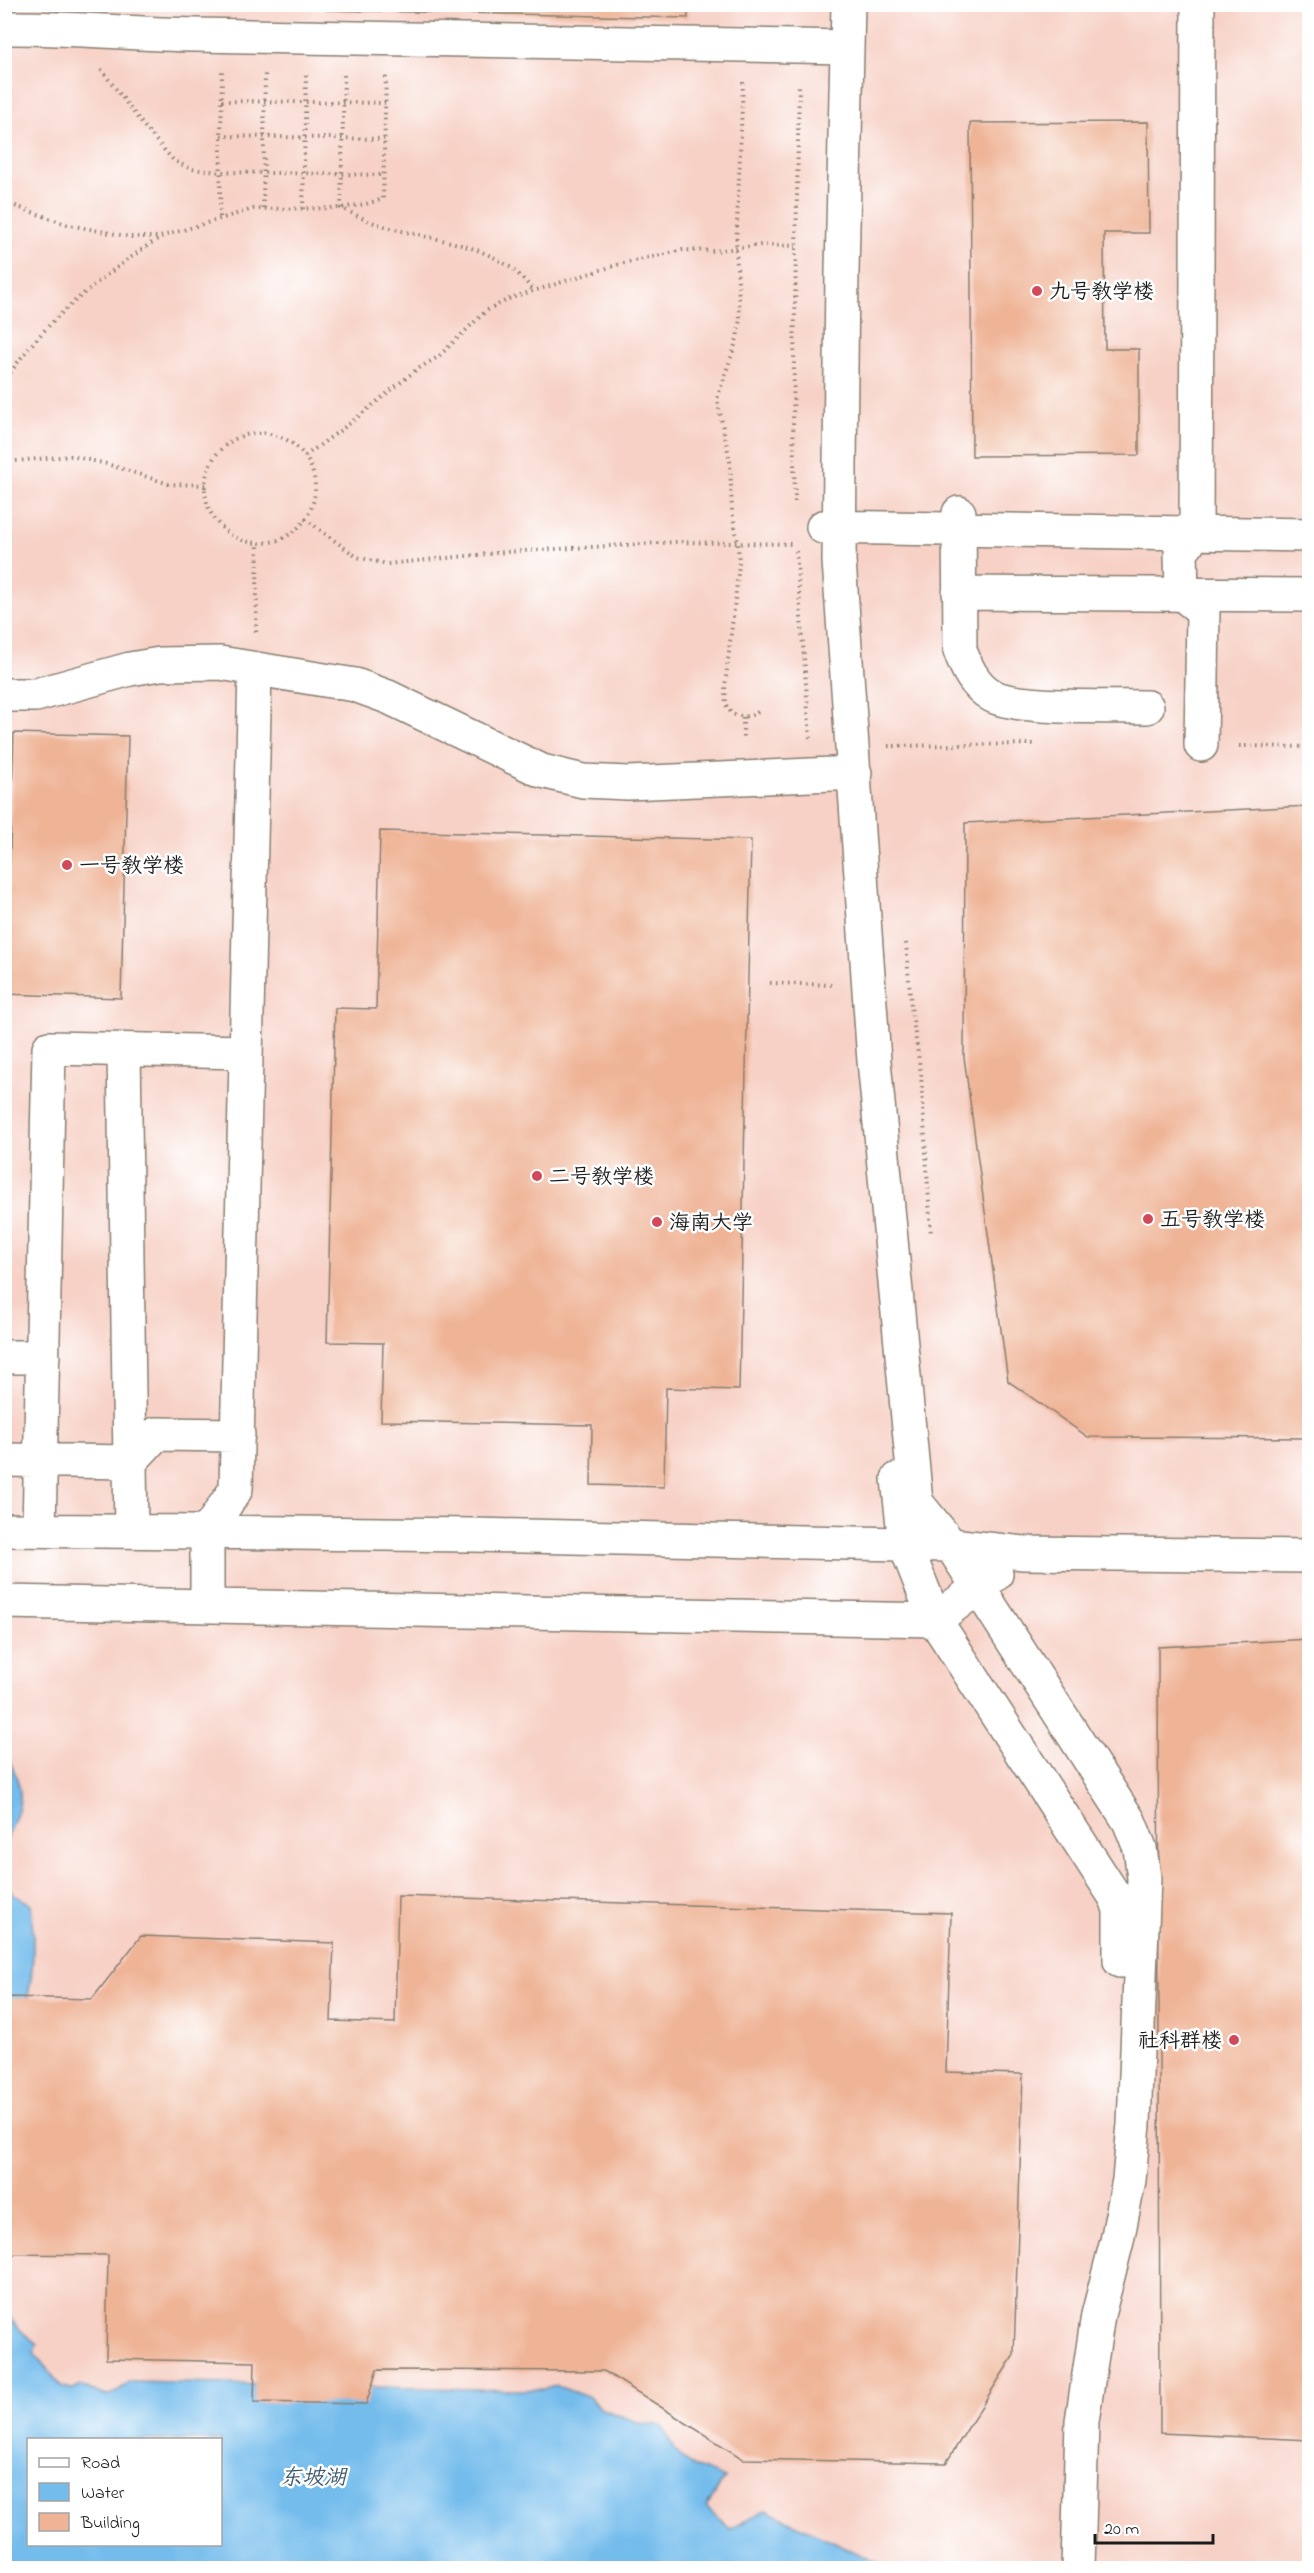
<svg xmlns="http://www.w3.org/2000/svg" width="1314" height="2573" viewBox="0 0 1314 2573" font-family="'Indie Flower','LXGW WenKai TC',sans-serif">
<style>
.built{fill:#f7d1c6;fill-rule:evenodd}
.water{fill:#73bcec;stroke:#486c84;stroke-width:1.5;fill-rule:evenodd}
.building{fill:#efb496}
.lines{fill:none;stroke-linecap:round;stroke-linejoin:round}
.street-casing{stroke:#887e70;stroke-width:36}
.path{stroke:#887e70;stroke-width:4;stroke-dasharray:1.5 4.5;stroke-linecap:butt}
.street{stroke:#fff;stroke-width:33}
.poi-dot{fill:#d1495b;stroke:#fff;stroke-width:2}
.labels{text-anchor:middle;stroke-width:5;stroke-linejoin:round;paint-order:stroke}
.poi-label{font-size:21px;fill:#1c1c1c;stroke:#fff;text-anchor:start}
.water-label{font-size:22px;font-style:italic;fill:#3f5c6f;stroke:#fff}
</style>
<rect width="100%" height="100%" fill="#fff"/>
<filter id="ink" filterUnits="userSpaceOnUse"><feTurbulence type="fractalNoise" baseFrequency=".0167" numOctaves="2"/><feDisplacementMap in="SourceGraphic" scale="12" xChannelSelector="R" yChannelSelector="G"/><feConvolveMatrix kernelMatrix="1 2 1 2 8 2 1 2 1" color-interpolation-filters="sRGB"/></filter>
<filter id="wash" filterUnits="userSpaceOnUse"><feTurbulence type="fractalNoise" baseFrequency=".008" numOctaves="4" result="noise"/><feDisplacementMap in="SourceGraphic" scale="24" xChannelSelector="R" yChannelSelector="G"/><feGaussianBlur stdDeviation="1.35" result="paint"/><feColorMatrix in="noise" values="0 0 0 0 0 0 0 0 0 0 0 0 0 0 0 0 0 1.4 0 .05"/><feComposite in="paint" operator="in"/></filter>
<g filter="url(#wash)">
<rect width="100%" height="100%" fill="#f4e0c4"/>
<!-- built -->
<path class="built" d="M5,5H1309V2568H5ZM28,2440H220V2544H28Z"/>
<!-- water -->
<path class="water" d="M5,1753C28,1793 22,1803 5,1843Z
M5,1883L14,1895L31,1904C34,1937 35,1975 25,2006C20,2022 11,2038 5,2054Z
M4,2302C9,2320 22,2334 38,2344L34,2353L61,2386L73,2390L81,2386L107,2396L119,2391L130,2382L519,2390L544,2389L557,2386L590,2398L602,2409L643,2424L662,2425C681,2468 685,2461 725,2478L706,2507L730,2529L766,2510L889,2568H5ZM28,2440H220V2544H28Z"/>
<g id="blocks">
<!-- building -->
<path class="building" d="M326,4H688V18L326,10Z
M1148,122L1149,233H1104L1105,349H1139V455L972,456L970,123Z
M14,733L128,736L121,998L5,994Z
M1310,806V1438L1088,1437L1008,1381L964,1057L965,823Z
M380,831L751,840L739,1390L666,1388L664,1487L591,1485L592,1425L381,1421L383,1343L327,1342L335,1008L376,1009Z
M1310,1639V2440L1160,2433L1158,1647Z
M398,1896L951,1913L946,2072L1023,2074L1014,2355L946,2463L743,2459L604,2371L377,2370L366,2404L254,2402L255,2362L106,2359L108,2255L4,2254L9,1997L92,1999L141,1936L334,1943L331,2021L395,2023Z"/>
</g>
</g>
<g filter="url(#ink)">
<use href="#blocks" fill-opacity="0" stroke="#887e70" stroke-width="1.5"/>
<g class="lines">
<defs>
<path id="street" d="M848,4L842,272L839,561L874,1061L916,1502L951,1545L1129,1821L1140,1848L1144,1878L1134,2124L1129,2180L1117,2241L1098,2315L1082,2421L1078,2568
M1198,4L1196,533L1181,551L1182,594L1203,611L1201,745
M4,28C68,27 131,34 195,35C412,38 629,44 847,47
M959,513L960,650C966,667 974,685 991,695C1014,710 1115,706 1147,707
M823,527L1310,535
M959,593L1310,595
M4,695H36L130,669L160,664L220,663L355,685L388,697L542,771L583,781L628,783L855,773
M124,1050L131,1531
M4,1357H43
M4,1460L130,1462L156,1434L238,1435
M898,1479L905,1544L935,1620L1116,1898L1120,1910V1961
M4,1530L473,1535L951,1545L1024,1553L1310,1556
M39,1530L49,1048L246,1052
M4,1602L935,1620L996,1574
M207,1606V1532L236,1489L255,669"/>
</defs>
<!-- street casing -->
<use href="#street" class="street-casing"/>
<!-- path -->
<path class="path" d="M101,69L143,125L173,160L191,169L221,172L384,175
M344,75L341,208C352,213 363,219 375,223C427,242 497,239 533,291
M743,82L736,248L740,318L737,339L717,399L730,461L732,511L738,543L739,565L725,686L726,705L732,714C743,717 749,718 758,712
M222,101L385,103
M221,136L384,139
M4,202L69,225L131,237H160L253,209L341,208L366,204L383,199L386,73
M263,208L265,73
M303,209L306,74
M220,217L222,70
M4,383C40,323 102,276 159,238
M205 488a55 55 0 1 1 110 0a55 55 0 1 1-110 0Z
M305,456L349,424L416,370L438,357L486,311L511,298L620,264L683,250L715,251L761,245L796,246
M4,462L71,456L107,464L169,484L206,485
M795,502L793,421L799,83
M305,519L357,557L387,564L506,552L676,542L791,544
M796,551L810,738
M256,632L258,542
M743,717V740
M888,746L1033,744
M1239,746L1310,747
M906,943L911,1007L921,1074L931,1234
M770,983L832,985"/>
<!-- street -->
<use href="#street" class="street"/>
</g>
</g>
<!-- markers -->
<g class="poi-dot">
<circle cx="1037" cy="291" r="6"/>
<circle cx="67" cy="865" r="6"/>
<circle cx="537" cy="1176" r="6"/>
<circle cx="1148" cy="1219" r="6"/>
<circle cx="657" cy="1222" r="6"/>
<circle cx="1234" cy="2040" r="6"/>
</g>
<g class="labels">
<!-- poi labels -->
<g class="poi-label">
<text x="1049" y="298">九号教学楼</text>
<text x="79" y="872">一号教学楼</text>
<text x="549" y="1183">二号教学楼</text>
<text x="1160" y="1226">五号教学楼</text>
<text x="669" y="1229">海南大学</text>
<text x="1222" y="2047" text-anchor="end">社科群楼</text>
</g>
<!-- water labels -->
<g class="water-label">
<text x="313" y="2484">东坡湖</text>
</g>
</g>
<!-- margin -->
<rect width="1314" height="2573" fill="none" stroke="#fff" stroke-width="24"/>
<!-- legend -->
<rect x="27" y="2438" width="195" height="108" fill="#ffffff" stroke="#a4a4a4" stroke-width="1.5"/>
<rect x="39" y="2458" width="30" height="9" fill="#ffffff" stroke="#a4a4a4" stroke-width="1.5"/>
<text x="81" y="2468" font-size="18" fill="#1c1c1c">Road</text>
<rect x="39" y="2483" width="30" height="18" fill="#73bcec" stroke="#a4a4a4" stroke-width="1.5"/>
<text x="81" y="2498" font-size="18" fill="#1c1c1c">Water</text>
<rect x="39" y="2513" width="30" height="18" fill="#efb496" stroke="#a4a4a4" stroke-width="1.5"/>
<text x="81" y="2528" font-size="18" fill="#1c1c1c">Building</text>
<!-- scale -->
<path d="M1095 2534v9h118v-9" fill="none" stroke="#1c1c1c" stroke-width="3"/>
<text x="1104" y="2534" font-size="18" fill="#1c1c1c" stroke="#ffffff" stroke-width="4.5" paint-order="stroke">20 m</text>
</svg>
